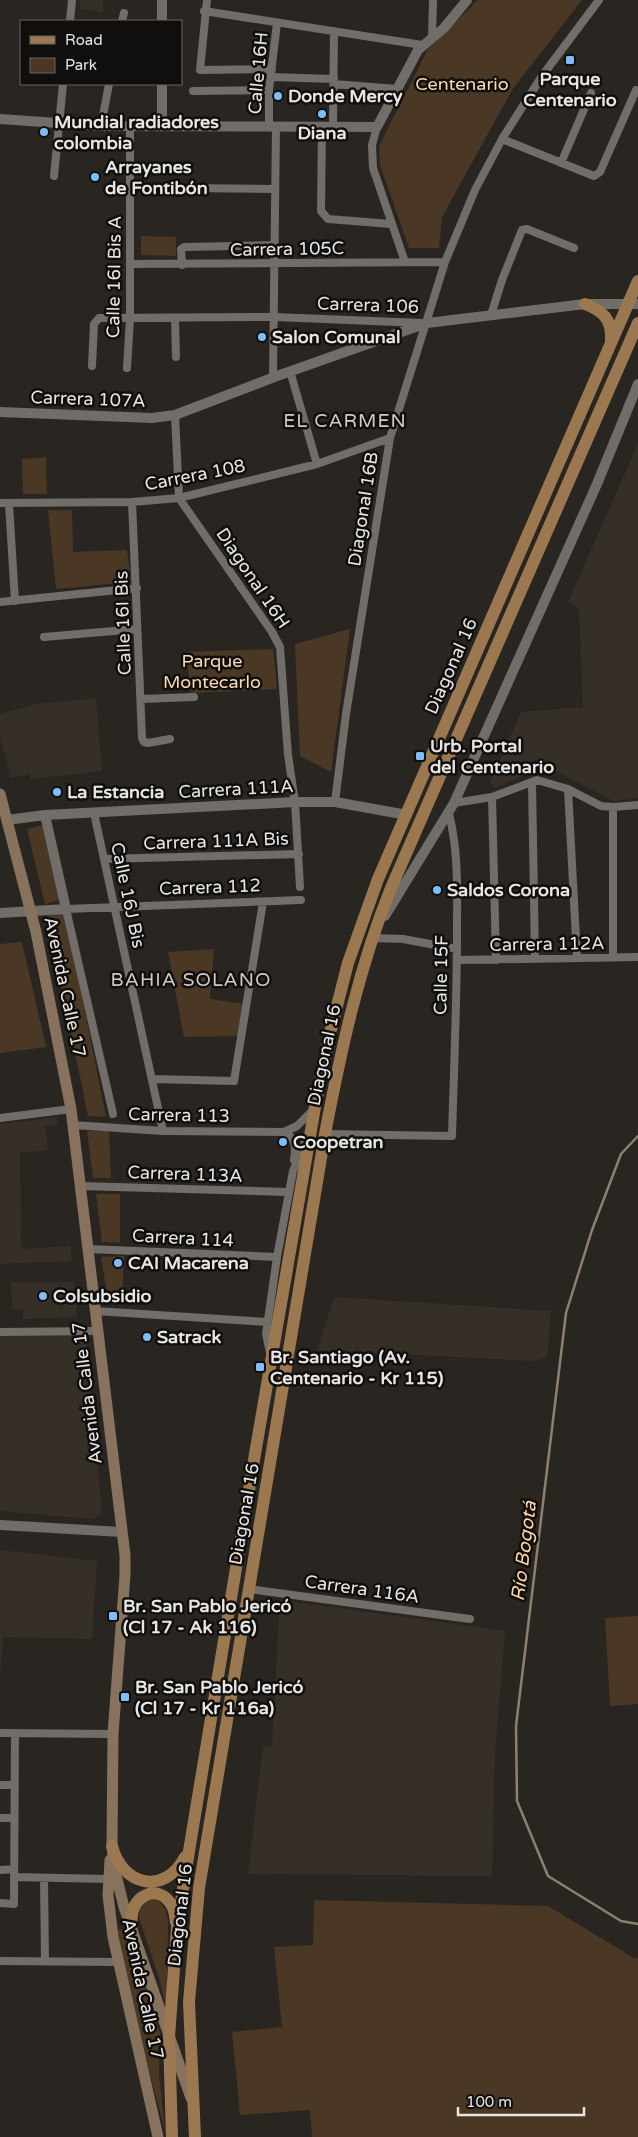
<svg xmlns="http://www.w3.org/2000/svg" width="638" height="2137" viewBox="0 0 638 2137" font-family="'Varela Round',sans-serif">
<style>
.built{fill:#362f27}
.green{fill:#4a3825}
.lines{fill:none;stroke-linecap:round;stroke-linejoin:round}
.stream{stroke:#8f7f6f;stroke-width:2.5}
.minor{stroke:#716d69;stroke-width:8}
.tertiary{stroke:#716d69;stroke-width:10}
.secondary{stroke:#86725d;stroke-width:11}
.primary{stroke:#9b7850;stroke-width:12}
.poi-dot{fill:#7dbef9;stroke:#100f0d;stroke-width:2}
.labels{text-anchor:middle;stroke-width:5;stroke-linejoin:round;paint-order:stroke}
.street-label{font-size:18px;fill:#e8e6e4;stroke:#100f0d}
.poi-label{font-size:18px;font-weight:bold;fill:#e8e6e4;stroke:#100f0d;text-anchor:start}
.park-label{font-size:18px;fill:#fbd9b6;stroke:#100f0d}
.neighbourhood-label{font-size:19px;letter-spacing:1px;fill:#cecac6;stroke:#100f0d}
.water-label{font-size:19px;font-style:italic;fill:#ffd4a9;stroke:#100f0d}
</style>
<rect width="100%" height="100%" fill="#292622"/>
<!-- built -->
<path class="built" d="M80,0H103V12L80,9Z
M638,444V798L614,801L549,768L537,770L494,788L490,782L521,712L583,707L579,608L568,602Z
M96,698L102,771L31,779L29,774L11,778L0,736V714L37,704Z
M57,1117L58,1124L45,1126L48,1150L20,1153L21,1241L22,1249L70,1246L72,1261L0,1264V1124Z
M11,1282H74L77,1317L23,1319V1310L12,1309Z
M334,1297L551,1311L547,1357L533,1361L317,1350Z
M77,1333L83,1337L86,1344L102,1513L93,1519L0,1511V1334Z
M0,1550L97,1561L92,1639L3,1637L0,1681Z
M280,1600L505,1631L495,1754L492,1876L248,1874L263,1746H272Z"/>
<!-- green -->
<path class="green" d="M478,0H582L512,90L442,217L439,248H409L380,165L379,146L428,49Z
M141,236L176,237V256L141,255Z
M46,457L47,494H23L22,459Z
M48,510H72L73,552L127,550L131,582L56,589Z
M350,629L331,772L300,756L295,644Z
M273,649L277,689L191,693L186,652Z
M42,825L59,900L45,904L27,829Z
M65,912L106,1117L88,1116L47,914Z
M22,942L46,1047L0,1053V944Z
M214,949L210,999L244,1004L239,1036L184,1037L168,952Z
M87,1131H109L111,1178H93Z
M96,1194H120V1243L102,1242Z
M124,1256L122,1300H108L101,1257Z
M638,1616V1704L610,1706L605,1618Z
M154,1898C163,1903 166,1910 168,1920L167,2011L159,1978L139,1918L140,1904Z
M314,1900L548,1906L634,1958H638V2137H312L310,2110L240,2115L232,2032L282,2027L274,1947L313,1945Z
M122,1929L128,1937L144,1980L160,2033L159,2074L165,2131L133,2009L117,1934L118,1930Z"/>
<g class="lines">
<!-- stream -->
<path class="stream" d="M638,1136L621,1154L592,1230L566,1313L516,1726L517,1801L548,1876L621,1921L638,1924"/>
<!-- minor -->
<path class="minor" d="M207,0L200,70L272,69
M204,11L422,45
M70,21L72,0
M122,21L124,13
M432,37L433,0
M271,77L334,79
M334,84L397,89
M193,91L269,90
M101,126L109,84
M269,127V90L277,23
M322,127L321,211L328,219L391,224
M333,127L334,32
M377,127L372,145L373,168L405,262
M502,139L594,176L600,172L636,90
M561,163L591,93
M54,176L63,84
M183,188L275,189
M130,264L445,262
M182,265L181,249L184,247L274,245
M491,315L502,280L522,230L527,229L574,248
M175,319L176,357
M92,366L94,324L99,318L274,317L422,323
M127,368L130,318V126
M290,371L317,464
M273,377L276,127
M175,415L179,498L272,632L280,647L288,755L295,802L300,887
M132,502L142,738L144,742L148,743L170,739
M0,503L132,502L179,498L317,464L390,438
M9,504L15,601
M0,602L137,588
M44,637L137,629
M141,699L194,697
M532,782L535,959
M568,789L577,958
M492,797L496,960
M335,802L346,714L390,438L445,262L475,190L502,139L542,76L599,0
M454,803L492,797L537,780L568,789L601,806L613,807L638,805
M613,807V958
M94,813L163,1131
M104,859L299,854
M372,938L403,939L457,949
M457,960L638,957
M152,1079L234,1081L263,902
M113,1114L66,909L301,900
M0,1118L71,1109
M73,1125L163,1131L284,1132L297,1126L313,1110
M284,1132C296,1138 296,1148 294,1160
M325,1134L452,1136C454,1068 457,1000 457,931C457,892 459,853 449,814
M80,1186L288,1192
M88,1249L277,1257
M95,1311L267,1322
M0,1332L98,1331
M270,1353L266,1334L277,1257L293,1171L305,1142
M249,1589L470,1619
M0,1733L113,1734
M0,1785H15
M0,1818H14
M0,1870L14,1869
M14,1877L108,1879
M44,1878L45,1961
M0,1903L14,1904L15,1733
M0,1961L118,1962"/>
<!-- tertiary -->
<path class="tertiary" d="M162,0V21
M162,84V126
M0,119L101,126L377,127L418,50L444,28L467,0
M0,412L152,418L175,415L277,376L427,323L585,304H638
M7,820L45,815L295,802H335L407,815
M0,913L66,909L45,815
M385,916L454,803L597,484L638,384
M0,1525L122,1532"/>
<!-- secondary -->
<path class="secondary" d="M0,794L36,932L71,1109L125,1555V1575L113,1734L112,1846L114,1867L124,1907L191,2098
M110,1860L108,1895L113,1937L158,2137"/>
<!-- primary -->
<path class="primary" d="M585,304C603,311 612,319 611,340
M112,1846C122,1886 165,1896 185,1857
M132,1926C127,1896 159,1881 172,1906C175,1911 175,1917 176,1922
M172,2137L169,2037L177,1928L189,1851L255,1454L315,1107L329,1037L348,963L378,879L638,281
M195,2137L189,2002L199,1888L325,1134C341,1050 359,967 391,888L638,323"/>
</g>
<!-- markers -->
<g class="poi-dot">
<rect x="565" y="55" width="10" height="10" rx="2.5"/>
<circle cx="278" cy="96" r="5"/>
<circle cx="322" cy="114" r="5"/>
<circle cx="44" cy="132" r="5"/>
<circle cx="95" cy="177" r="5"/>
<circle cx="262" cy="337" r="5"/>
<rect x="415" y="751" width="10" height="10" rx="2.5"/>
<circle cx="57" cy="792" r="5"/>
<circle cx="437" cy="890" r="5"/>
<circle cx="283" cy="1142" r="5"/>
<circle cx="118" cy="1263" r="5"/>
<circle cx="43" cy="1296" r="5"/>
<circle cx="147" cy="1337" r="5"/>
<rect x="255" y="1362" width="10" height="10" rx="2.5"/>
<rect x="108" y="1611" width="10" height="10" rx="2.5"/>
<rect x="120" y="1692" width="10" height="10" rx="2.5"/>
</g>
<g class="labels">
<!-- street labels -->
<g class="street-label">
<text transform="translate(258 73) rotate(-85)" y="6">Calle 16H</text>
<text transform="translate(287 249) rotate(-1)" y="6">Carrera 105C</text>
<text transform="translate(114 277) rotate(-89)" y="6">Calle 16I Bis A</text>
<text transform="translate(368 305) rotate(2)" y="6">Carrera 106</text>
<text transform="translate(88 399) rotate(2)" y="6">Carrera 107A</text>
<text transform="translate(195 475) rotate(-11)" y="6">Carrera 108</text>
<text transform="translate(363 509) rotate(-81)" y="6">Diagonal 16B</text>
<text transform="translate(253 578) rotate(56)" y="6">Diagonal 16H</text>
<text transform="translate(123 623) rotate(-92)" y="6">Calle 16I Bis</text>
<text transform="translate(451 666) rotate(-66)" y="6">Diagonal 16</text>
<text transform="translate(236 789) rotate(-3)" y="6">Carrera 111A</text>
<text transform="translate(216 841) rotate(-2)" y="6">Carrera 111A Bis</text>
<text transform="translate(210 887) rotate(-2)" y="6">Carrera 112</text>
<text transform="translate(128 895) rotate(78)" y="6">Calle 16J Bis</text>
<text transform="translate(547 944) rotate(-1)" y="6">Carrera 112A</text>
<text transform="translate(441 975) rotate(-89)" y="6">Calle 15F</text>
<text transform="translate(65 987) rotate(78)" y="6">Avenida Calle 17</text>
<text transform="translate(324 1055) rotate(-78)" y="6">Diagonal 16</text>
<text transform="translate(179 1115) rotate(1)" y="6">Carrera 113</text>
<text transform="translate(185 1174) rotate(2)" y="6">Carrera 113A</text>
<text transform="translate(183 1238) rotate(3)" y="6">Carrera 114</text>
<text transform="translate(87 1393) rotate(-97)" y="6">Avenida Calle 17</text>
<text transform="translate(244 1514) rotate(-80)" y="6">Diagonal 16</text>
<text transform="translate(362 1589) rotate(8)" y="6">Carrera 116A</text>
<text transform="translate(180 1915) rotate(-83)" y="6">Diagonal 16</text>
<text transform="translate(143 1989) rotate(78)" y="6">Avenida Calle 17</text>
</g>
<!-- poi labels -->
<g class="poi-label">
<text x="570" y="85" text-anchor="middle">Parque<tspan x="570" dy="21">Centenario</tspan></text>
<text x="288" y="102">Donde Mercy</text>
<text x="54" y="128">Mundial radiadores<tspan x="54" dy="21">colombia</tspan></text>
<text x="322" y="139" text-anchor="middle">Diana</text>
<text x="105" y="173">Arrayanes<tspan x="105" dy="21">de Fontibón</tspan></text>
<text x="272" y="343">Salon Comunal</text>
<text x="430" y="752">Urb. Portal<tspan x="430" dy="21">del Centenario</tspan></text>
<text x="67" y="798">La Estancia</text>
<text x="447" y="896">Saldos Corona</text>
<text x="293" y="1148">Coopetran</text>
<text x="128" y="1269">CAI Macarena</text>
<text x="53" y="1302">Colsubsidio</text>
<text x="157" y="1343">Satrack</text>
<text x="270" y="1363">Br. Santiago (Av.<tspan x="270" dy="21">Centenario - Kr 115)</tspan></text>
<text x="123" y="1612">Br. San Pablo Jericó<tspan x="123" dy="21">(Cl 17 - Ak 116)</tspan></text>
<text x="135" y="1693">Br. San Pablo Jericó<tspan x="135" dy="21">(Cl 17 - Kr 116a)</tspan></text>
</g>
<!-- park labels -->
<g class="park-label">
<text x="462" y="90">Centenario</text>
<text x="212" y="667">Parque<tspan x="212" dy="21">Montecarlo</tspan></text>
</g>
<!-- neighbourhood labels -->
<g class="neighbourhood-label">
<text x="345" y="427">EL CARMEN</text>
<text x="191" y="986">BAHIA SOLANO</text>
</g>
<!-- water labels -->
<g class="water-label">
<text transform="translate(523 1551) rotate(-83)" y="7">Río Bogotá</text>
</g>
</g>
<!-- legend -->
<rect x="20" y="20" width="162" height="65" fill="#100f0d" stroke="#666563"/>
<rect x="30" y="36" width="25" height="8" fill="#9b7850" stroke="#666563"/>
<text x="65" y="45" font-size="15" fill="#e8e6e4">Road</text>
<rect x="30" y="58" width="25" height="15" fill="#4a3825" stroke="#666563"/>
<text x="65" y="70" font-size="15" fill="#e8e6e4">Park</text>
<!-- scale -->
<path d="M458 2107v8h126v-8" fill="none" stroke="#e8e6e4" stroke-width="2.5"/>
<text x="466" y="2107" font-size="15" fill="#e8e6e4" stroke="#100f0d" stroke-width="4" paint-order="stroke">100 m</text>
</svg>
